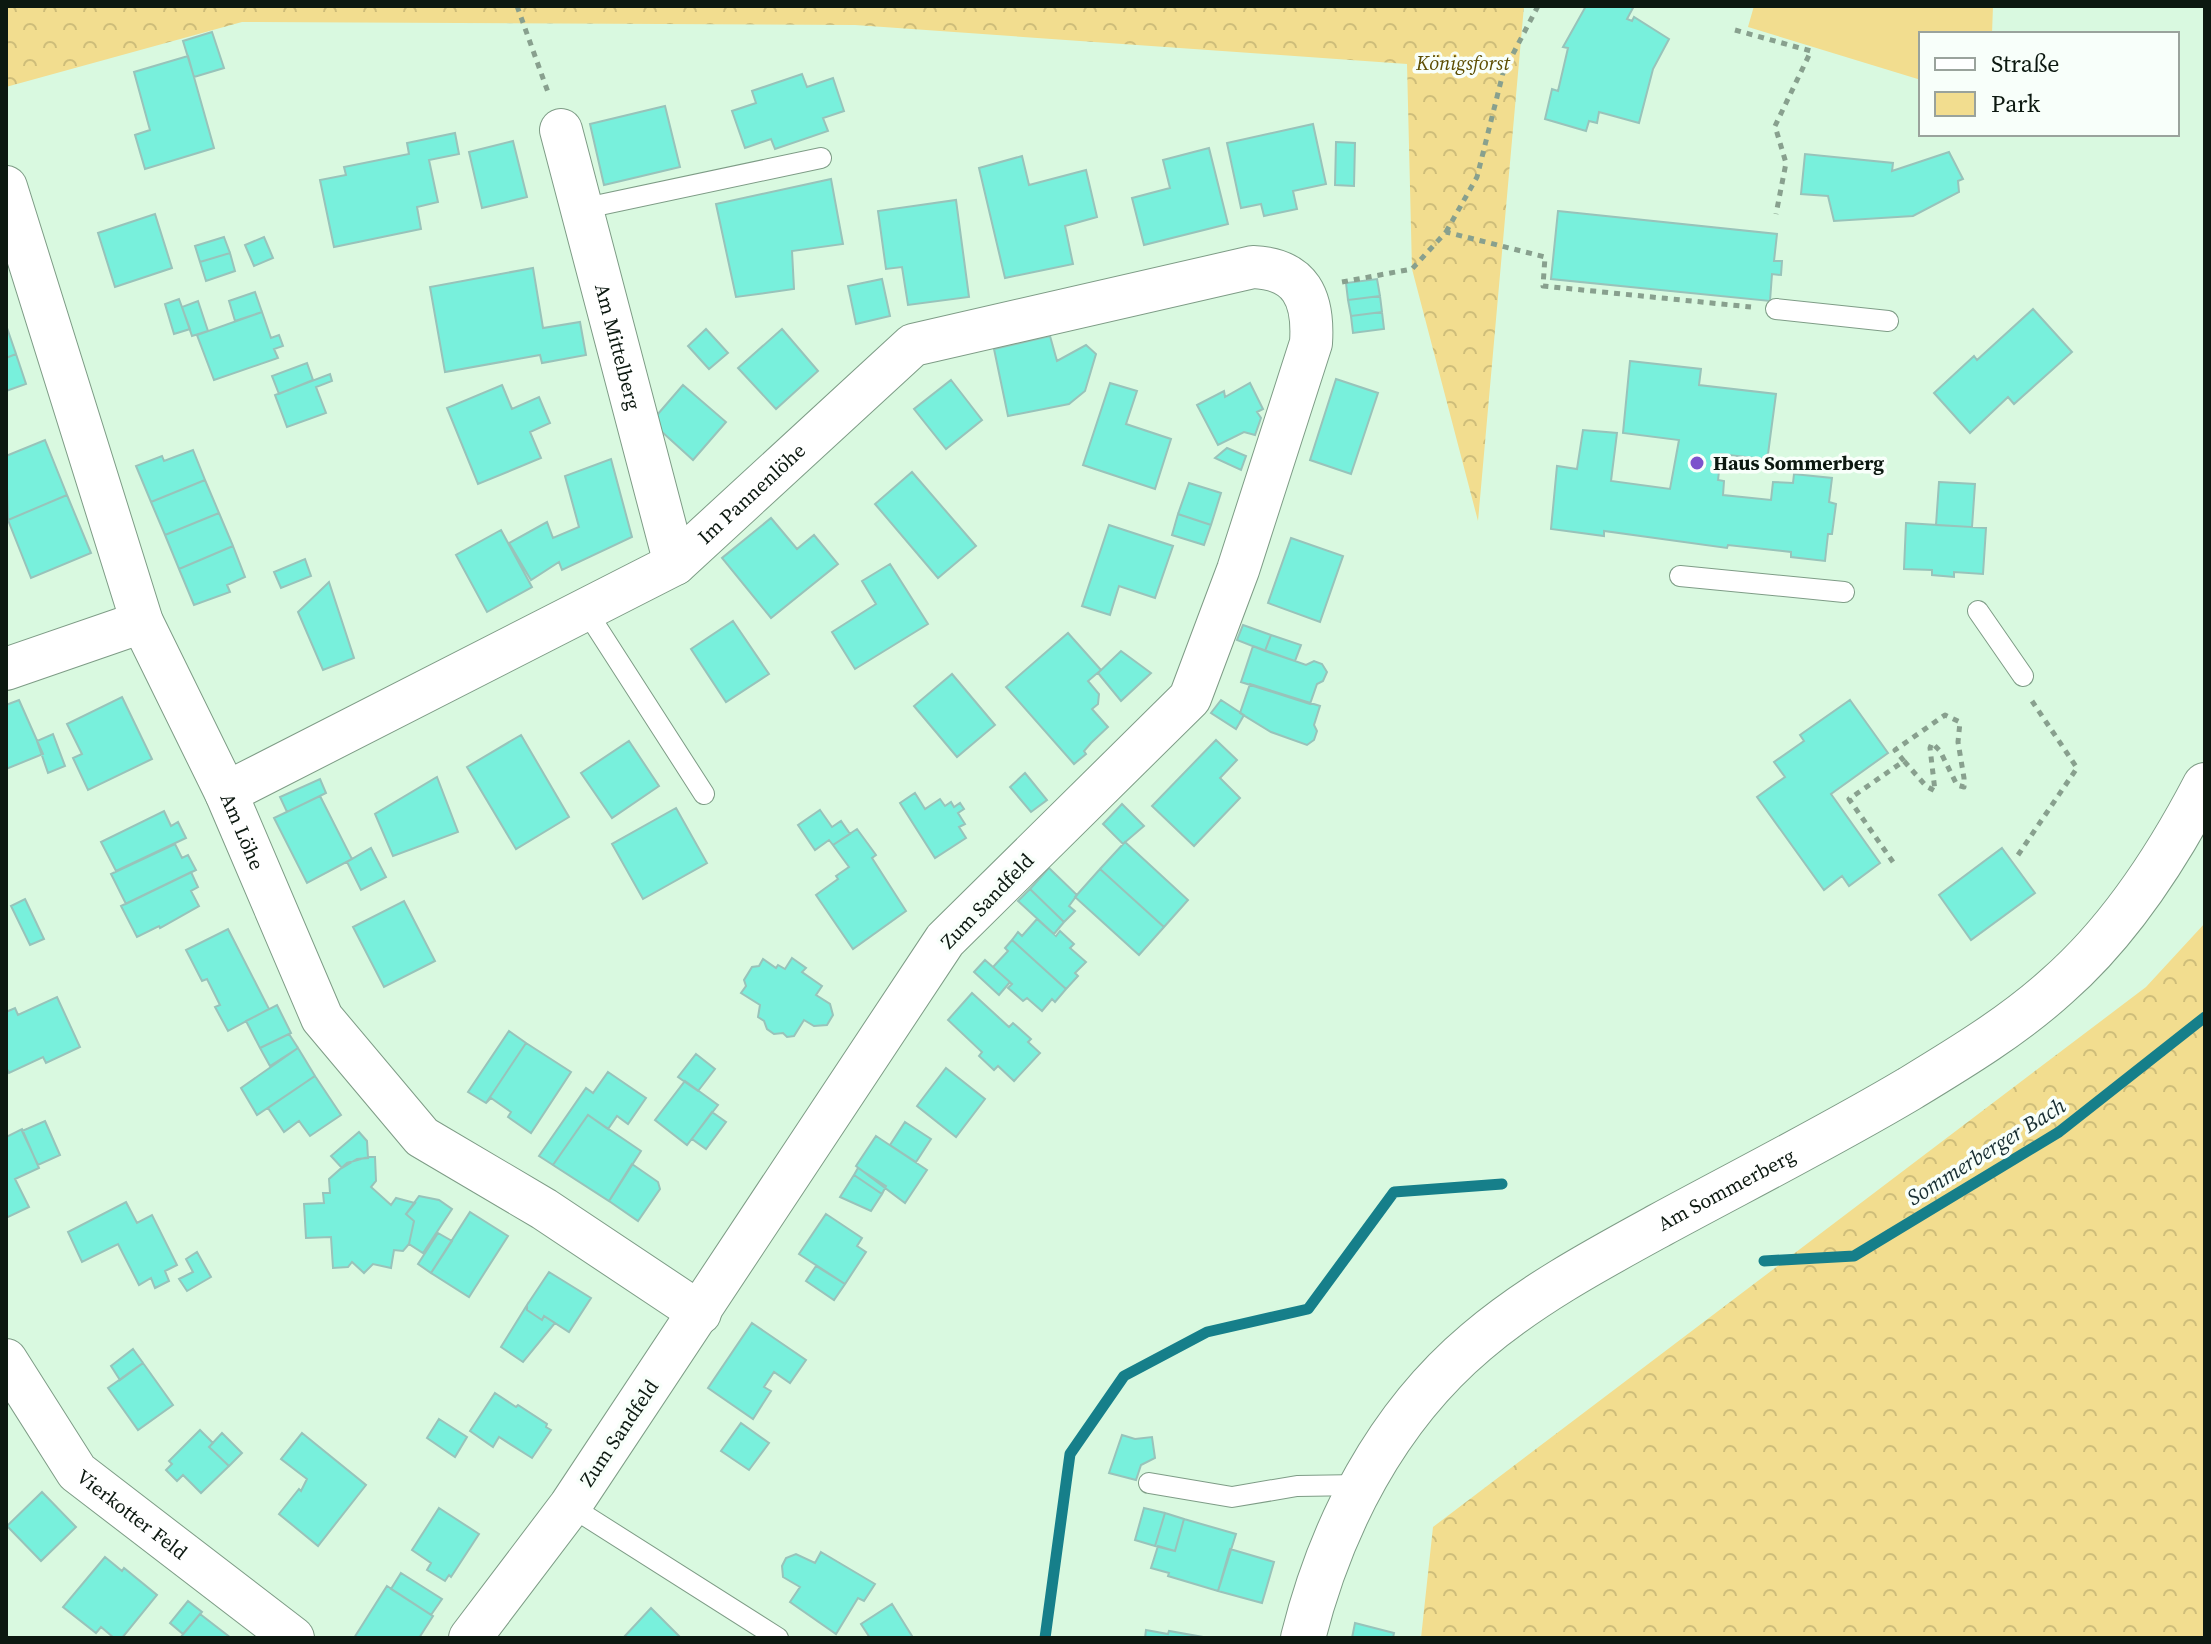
<svg xmlns="http://www.w3.org/2000/svg" width="2211" height="1644" viewBox="0 0 2211 1644" font-family="'Source Serif 4',serif">
<style>
.forest{fill:url(#forest-crowns)}
.green{fill:#f2dd8f}
.lines{fill:none;stroke-linecap:round;stroke-linejoin:round}
.stream{stroke:#167f8a;stroke-width:11}
.building{fill:#78f0dc;stroke:#98c3ba;stroke-width:2}
.service-casing{stroke:#7e9c86;stroke-width:22}
.minor-casing{stroke:#7e9c86;stroke-width:44}
.tertiary-casing{stroke:#7e9c86;stroke-width:46}
.path{stroke:#88a08e;stroke-width:5;stroke-dasharray:6 6;stroke-linecap:butt}
.service{stroke:#fff;stroke-width:20}
.minor{stroke:#fff;stroke-width:42}
.tertiary{stroke:#fff;stroke-width:44}
.poi-dot{fill:#7c53cc;stroke:#f8fffa;stroke-width:3}
.labels{text-anchor:middle;stroke-width:7;stroke-linejoin:round;paint-order:stroke}
.park-label{font-size:20px;font-style:italic;fill:#5c4c00;stroke:#f8fffa}
.street-label{font-size:20px;fill:#0c1810;stroke:#f8fffa}
.poi-label{font-size:20px;font-weight:bold;fill:#0c1810;stroke:#f8fffa;text-anchor:start}
.water-label{font-size:22px;font-style:italic;fill:#172d31;stroke:#f8fffa}
</style>
<defs>
<pattern id="forest-crowns" width="20" height="18" patternUnits="userSpaceOnUse" patternTransform="scale(2)"><rect width="20" height="18" fill="#f2dd8f"/><path d="M2 6a3 3 0 1 1 6 0M12 15a3 3 0 1 1 6 0" fill="none" stroke="#cebd7a"/></pattern>
</defs>
<rect width="100%" height="100%" fill="#d9f9e0"/>
<!-- forest -->
<path class="forest" d="M6,6H1524L1478,521L1412,269L1407,64L855,25L242,22L6,87Z
M2205,923V1638H1421L1433,1527L2146,987Z"/>
<!-- green -->
<path class="green" d="M1754,6H1993L1992,34H1921V80L1748,27Z"/>
<g class="lines">
<!-- stream -->
<path class="stream" d="M1764,1261L1854,1256L2059,1132L2205,1017
M1045,1638L1070,1454L1124,1376L1207,1332L1308,1309L1394,1192L1502,1184"/>
</g>
<!-- building -->
<path class="building" d="M1586,6H1634L1627,19L1632,21L1634,17L1669,39L1653,69L1639,123L1599,112L1597,123L1589,121L1586,131L1545,119L1552,89L1558,91L1568,48L1563,47Z
M212,32L224,68L194,77L183,41Z
M188,56L214,148L145,169L135,135L150,130L134,72Z
M802,74L807,87L833,78L844,111L823,118L828,131L775,149L771,139L745,148L732,111L756,103L752,91Z
M665,106L680,167L604,185L590,124Z
M1313,124L1326,184L1293,191L1297,209L1264,216L1261,204L1241,208L1227,143Z
M455,133L459,154L429,160L438,202L417,207L421,229L334,247L320,180L346,175L344,167L409,154L407,143Z
M513,141L527,197L482,208L469,152Z
M1336,142L1355,143L1354,186L1335,185Z
M1209,148L1228,224L1144,245L1132,198L1170,188L1163,160Z
M1949,152L1963,179L1958,181L1959,192L1913,216L1834,221L1828,196L1801,194L1805,154L1893,163L1892,171Z
M1022,156L1029,185L1086,170L1097,217L1065,226L1073,264L1005,278L979,168Z
M831,179L843,244L792,251L794,289L736,297L716,204Z
M956,200L969,297L908,305L902,267L886,269L878,211Z
M1558,211L1777,234L1774,261H1782L1781,275L1772,274L1770,301L1551,279Z
M155,214L172,268L115,287L98,233Z
M224,237L230,253L200,262L195,246Z
M264,237L273,258L254,266L245,245Z
M230,253L235,271L206,281L200,262Z
M533,268L543,328L580,322L586,355L542,363L540,355L445,372L430,287Z
M882,279L890,316L856,324L848,286Z
M1377,279L1380,296L1348,300L1346,283Z
M255,292L262,312L235,321L229,301Z
M1380,296L1382,312L1351,316L1348,300Z
M179,299L190,329L174,334L165,304Z
M198,301L208,331L192,336L182,307Z
M2033,309L2072,352L2014,404L2008,397L1970,433L1934,393L1974,356L1977,360Z
M262,312L271,338L279,335L283,346L274,349L278,358L214,380L197,335Z
M1382,312L1384,329L1353,333L1351,316Z
M6,325L16,354L6,358Z
M706,329L728,353L709,369L688,346Z
M782,329L818,371L776,409L738,368Z
M1050,336L1057,361L1086,345L1096,354L1085,391L1069,404L1008,416L994,349Z
M16,354L26,384L6,391V358Z
M1630,361L1701,369L1699,385L1776,394L1768,454L1763,459L1721,454L1718,480L1724,481L1723,495L1771,500L1773,482L1793,483L1794,474L1832,478L1829,502L1836,504L1832,534H1828L1825,561L1791,557V552L1728,545L1727,548L1604,531V536L1551,529L1557,466L1577,469L1583,430L1617,433L1611,481L1670,489L1679,440L1623,433Z
M307,363L313,380L279,394L272,376Z
M330,374L332,381L316,387L326,413L287,427L275,395Z
M1336,379L1378,393L1351,474L1310,460Z
M951,380L982,420L946,449L914,409Z
M1110,383L1137,391L1126,424L1171,439L1155,489L1083,465Z
M1250,383L1263,409L1257,412L1261,418L1255,435L1244,432L1218,445L1197,405L1224,391L1225,397Z
M502,385L512,409L539,397L550,423L530,432L541,458L478,484L447,408Z
M683,385L726,422L693,460L651,422Z
M45,440L67,495L8,520L6,456Z
M1227,448L1246,456L1241,470L1215,458Z
M193,450L205,480L151,502L136,466L162,456L164,461Z
M611,459L632,537L562,570L559,562L531,580L509,543L547,522L553,538L579,527L565,476Z
M912,472L976,546L938,578L875,504Z
M205,480L219,513L165,535L151,502Z
M1939,482L1975,484L1972,527L1936,525Z
M1189,483L1221,493L1211,525L1178,514Z
M67,495L91,553L31,578L8,520Z
M219,513L233,546L179,569L165,535Z
M1178,514L1211,525L1204,545L1172,535Z
M771,518L797,549L814,535L838,564L771,618L722,558Z
M1906,523L1986,528L1983,574L1954,572V577L1932,575V570L1904,569Z
M1109,525L1173,546L1155,598L1119,586L1110,615L1082,606Z
M501,530L532,587L487,612L456,555Z
M1291,538L1343,556L1320,622L1268,603Z
M233,546L245,577L227,585L230,592L194,605L179,569Z
M305,559L311,576L281,588L274,572Z
M890,564L928,624L855,669L832,632L876,604L862,581Z
M329,582L354,658L323,670L298,612Z
M733,621L769,674L726,702L691,649Z
M1243,625L1271,635L1265,651L1237,640Z
M1068,633L1101,670L1088,681L1099,694L1098,704L1092,709L1108,727L1091,743L1084,751L1086,754L1074,764L1006,687Z
M1271,635L1301,645L1295,661L1265,651Z
M1253,646L1306,665L1314,661L1322,664L1327,672L1323,681L1317,684L1310,704L1241,682Z
M1121,651L1151,673L1121,701L1098,673Z
M952,674L995,725L957,757L914,706Z
M1250,684L1320,706L1314,725L1317,731L1314,740L1307,745L1271,732L1240,713Z
M122,697L152,759L88,790L73,758L82,754L67,724Z
M19,700L43,754L6,769V705Z
M1221,700L1244,715L1236,729L1211,713Z
M1850,700L1888,753L1831,794L1880,863L1849,886L1842,876L1824,890L1757,797L1785,777L1774,762L1804,741L1800,735Z
M53,734L65,766L48,773L37,741Z
M521,735L569,817L516,849L467,767Z
M1216,740L1237,760L1220,778L1240,798L1194,846L1152,806Z
M629,741L659,786L612,818L581,773Z
M1025,773L1047,800L1031,812L1010,787Z
M437,777L458,832L393,856L375,814Z
M320,779L326,793L287,812L280,797Z
M915,793L925,809L940,799L945,806L951,802L954,807L960,803L964,809L958,813L965,824L959,827L966,838L935,858L900,803Z
M320,796L352,859L307,883L274,818Z
M1122,804L1144,826L1123,844L1103,824Z
M676,808L707,863L643,899L612,844Z
M820,810L832,827L841,821L850,834L833,845L829,840L815,850L798,825Z
M164,811L171,826L178,822L186,838L116,871L101,842Z
M857,829L876,855L872,858L906,911L853,949L816,895L838,879L836,876L849,867L833,845Z
M1125,842L1188,900L1164,927L1100,869Z
M175,844L182,858L188,855L196,870L126,904L111,874Z
M371,848L386,877L361,890L347,862Z
M2002,848L2035,893L1971,940L1939,895Z
M1049,868L1077,895L1069,906L1075,911L1064,922L1030,889Z
M1100,869L1164,927L1139,955L1075,897Z
M191,872L198,887L191,891L199,906L160,928L159,926L137,937L121,906Z
M1030,889L1064,922L1054,934L1018,901Z
M25,899L44,939L30,945L11,906Z
M404,901L435,961L384,987L353,927Z
M1037,919L1056,936L1060,931L1074,944L1070,948L1086,962L1075,973L1078,976L1066,989L1012,940L1018,932L1022,936Z
M228,929L269,1009L228,1031L215,1007L220,1005L207,979L202,981L186,950Z
M1012,940L1066,989L1055,1002L1052,999L1042,1011L1027,998L1023,1001L1008,988L1012,984L993,967L1008,951L1005,948Z
M792,958L806,968L802,972L822,986L816,995L830,1004L833,1015L827,1025L814,1026L804,1020L794,1036L787,1037L783,1033L774,1034L767,1029L764,1021L758,1017L760,1005L741,993L746,986L744,980L752,967L759,966L763,959L776,968L778,965L785,969Z
M985,960L1010,982L999,995L974,972Z
M972,993L1009,1027L1013,1023L1031,1039L1028,1042L1040,1053L1014,1081L998,1066L994,1070L979,1056L982,1052L948,1020Z
M57,997L80,1047L46,1063L43,1057L9,1073L6,1067V1012L15,1008L18,1015Z
M277,1005L291,1033L260,1048L246,1021Z
M509,1031L526,1043L486,1103L468,1092Z
M289,1034L298,1048L270,1066L260,1048Z
M526,1043L571,1072L531,1133L508,1117L511,1112L491,1098L486,1103Z
M298,1048L315,1076L257,1115L241,1088Z
M696,1054L715,1069L698,1091L678,1077Z
M946,1068L985,1099L956,1137L917,1106Z
M608,1072L646,1098L628,1124L617,1116L608,1129L588,1115L553,1165L539,1156L586,1088L593,1093Z
M315,1076L341,1115L310,1136L299,1121L284,1132L268,1108Z
M685,1081L718,1105L687,1145L655,1120Z
M712,1112L726,1122L706,1149L692,1139Z
M588,1115L641,1151L609,1201L553,1165Z
M45,1121L60,1155L38,1165L22,1131Z
M905,1122L931,1139L916,1162L890,1145Z
M22,1129L39,1168L15,1179L29,1207L6,1218V1137Z
M359,1132L367,1141L368,1158L357,1159L342,1168L331,1156Z
M876,1136L927,1170L905,1203L856,1166Z
M368,1157H375L376,1181L371,1187L391,1205L396,1198L415,1203L406,1214L414,1221L409,1244L403,1251L394,1250L391,1268L373,1264L364,1273L352,1262L348,1267L333,1268L331,1237L306,1238L304,1204L324,1203L323,1193H330L329,1179L347,1163Z
M632,1164L658,1182L660,1189L638,1221L609,1201Z
M858,1168L886,1186L882,1194L854,1175Z
M854,1175L882,1194L871,1211L840,1197Z
M419,1196L439,1200L452,1209L423,1253L409,1244L414,1221L406,1214Z
M126,1202L137,1223L152,1215L177,1265L165,1271L169,1281L155,1288L151,1278L139,1285L118,1244L82,1262L68,1232Z
M470,1212L508,1236L469,1297L431,1273Z
M826,1214L862,1238L857,1246L866,1252L845,1284L799,1254Z
M438,1233L452,1241L431,1273L418,1264Z
M197,1252L211,1277L187,1291L179,1279L193,1272L186,1259Z
M816,1266L845,1284L834,1300L806,1281Z
M549,1272L591,1298L569,1332L544,1316L542,1320L527,1310V1305Z
M527,1305V1310L542,1320L544,1316L555,1323L523,1362L501,1347Z
M752,1323L806,1360L790,1383L774,1372L764,1387L771,1391L753,1419L708,1388Z
M133,1349L143,1363L120,1380L111,1366Z
M143,1363L173,1405L138,1430L108,1388Z
M495,1393L516,1407L518,1405L547,1424L546,1427L551,1430L532,1458L499,1437L493,1447L470,1431Z
M439,1419L467,1437L455,1457L427,1438Z
M741,1423L769,1443L749,1470L721,1451Z
M200,1430L213,1443L209,1447L229,1466L201,1493L183,1475L177,1481L166,1470L172,1464L169,1461Z
M222,1433L242,1453L229,1466L209,1447Z
M302,1433L366,1485L318,1546L279,1514L299,1489L301,1491L307,1479L281,1459Z
M1122,1435L1135,1439L1152,1437L1155,1458L1141,1465L1136,1480L1109,1473Z
M42,1492L76,1527L41,1561L7,1526Z
M439,1508L479,1534L451,1577L449,1575L445,1581L427,1570L431,1563L412,1550Z
M1144,1508L1165,1513L1155,1546L1135,1540Z
M1165,1513L1184,1519L1175,1551L1155,1546Z
M1184,1519L1236,1534L1218,1591L1168,1576L1169,1573L1151,1568L1158,1546L1175,1551Z
M1230,1549L1274,1562L1262,1603L1218,1591Z
M821,1552L875,1584L864,1601L858,1598L836,1634L790,1602L800,1587L783,1577L782,1566L786,1558L796,1554L815,1563Z
M105,1557L122,1571L124,1568L157,1595L122,1638H114L101,1627L96,1633L63,1607Z
M401,1573L442,1599L431,1615L391,1589Z
M387,1586L433,1616L419,1638H354Z
M188,1601L202,1612L183,1634L170,1623Z
M892,1604L912,1636L909,1638H870L861,1624Z
M651,1608L681,1638H623Z
M200,1614L231,1638H180Z
M1355,1623L1394,1633L1393,1638H1352Z
M1146,1630L1168,1634L1169,1631L1209,1638H1145Z"/>
<g class="lines">
<defs>
<path id="service" d="M581,209L821,158
M1776,309L1888,321
M1680,576L1844,592
M585,609L704,794
M1978,611L2023,676
M1149,1483L1232,1497L1297,1486L1360,1485
M570,1506L778,1638"/>
<g id="minor">
<path id="s1" d="M561,130L675,564"/>
<path id="s2" d="M6,187L142,622L226,793L322,1018L422,1137L544,1209L700,1313"/>
<path d="M6,669L142,622"/>
<path id="s3" d="M226,793L675,564L913,345L1253,267C1301,269 1314,298 1311,343L1238,570L1190,698L945,940L570,1506L470,1638"/>
<path id="s4" d="M6,1360L77,1472L293,1638"/>
</g>
<g id="tertiary">
<path id="s5" d="M1303,1638C1331,1526 1386,1418 1476,1342C1531,1295 1596,1260 1660,1225C1743,1180 1828,1137 1909,1089C1960,1058 2013,1026 2057,986C2120,931 2167,858 2205,785"/>
</g>
</defs>
<!-- service casing -->
<use href="#service" class="service-casing"/>
<!-- minor casing -->
<use href="#minor" class="minor-casing"/>
<!-- tertiary casing -->
<use href="#tertiary" class="tertiary-casing"/>
<!-- path -->
<path class="path" d="M517,6L549,95
M1735,30L1811,51L1775,126L1786,163L1776,214
M1446,232L1477,177L1503,73L1538,6
M1342,282L1412,269L1446,232L1545,257L1543,286L1751,307
M2018,855L2077,768L2032,701
M1893,862L1849,799L1904,761L1926,786L1935,791L1930,748L1932,743L1940,751L1957,785L1964,787V778L1958,742L1960,722L1945,715L1895,750L1904,761"/>
<!-- service -->
<use href="#service" class="service"/>
<!-- minor -->
<use href="#minor" class="minor"/>
<!-- tertiary -->
<use href="#tertiary" class="tertiary"/>
</g>
<!-- markers -->
<circle class="poi-dot" cx="1697" cy="463" r="8"/>
<g class="labels">
<!-- park labels -->
<g class="park-label">
<text x="1463" y="70">Königsforst</text>
</g>
<!-- street labels -->
<g class="street-label">
<text dy="7" stroke="none"><textPath href="#s1" startOffset="224">Am Mittelberg</textPath></text>
<text dy="7" stroke="none"><textPath href="#s3" startOffset="608">Im Pannenlöhe</textPath></text>
<text dy="7" stroke="none"><textPath href="#s2" startOffset="688">Am Löhe</textPath></text>
<text transform="translate(987 901) rotate(-46)" y="7">Zum Sandfeld</text>
<text dy="7" stroke="none"><textPath href="#s5" startOffset="642">Am Sommerberg</textPath></text>
<text transform="translate(619 1433) rotate(-56)" y="7">Zum Sandfeld</text>
<text dy="7" stroke="none"><textPath href="#s4" startOffset="202">Vierkotter Feld</textPath></text>
</g>
<!-- poi labels -->
<g class="poi-label">
<text x="1713" y="470">Haus Sommerberg</text>
</g>
<!-- water labels -->
<g class="water-label">
<text transform="translate(1986 1151) rotate(-32)" y="8">Sommerberger Bach</text>
</g>
</g>
<!-- border -->
<rect width="2211" height="1644" fill="none" stroke="#0c1810" stroke-width="16"/>
<!-- legend -->
<rect x="1919" y="32" width="260" height="104" fill="#f8fffa" stroke="#9aa39c" stroke-width="2"/>
<rect x="1935" y="58" width="40" height="12" fill="#ffffff" stroke="#9aa39c" stroke-width="2"/>
<text x="1991" y="72" font-size="24" fill="#0c1810">Straße</text>
<rect x="1935" y="92" width="40" height="24" fill="#f2dd8f" stroke="#9aa39c" stroke-width="2"/>
<text x="1991" y="112" font-size="24" fill="#0c1810">Park</text>
</svg>
